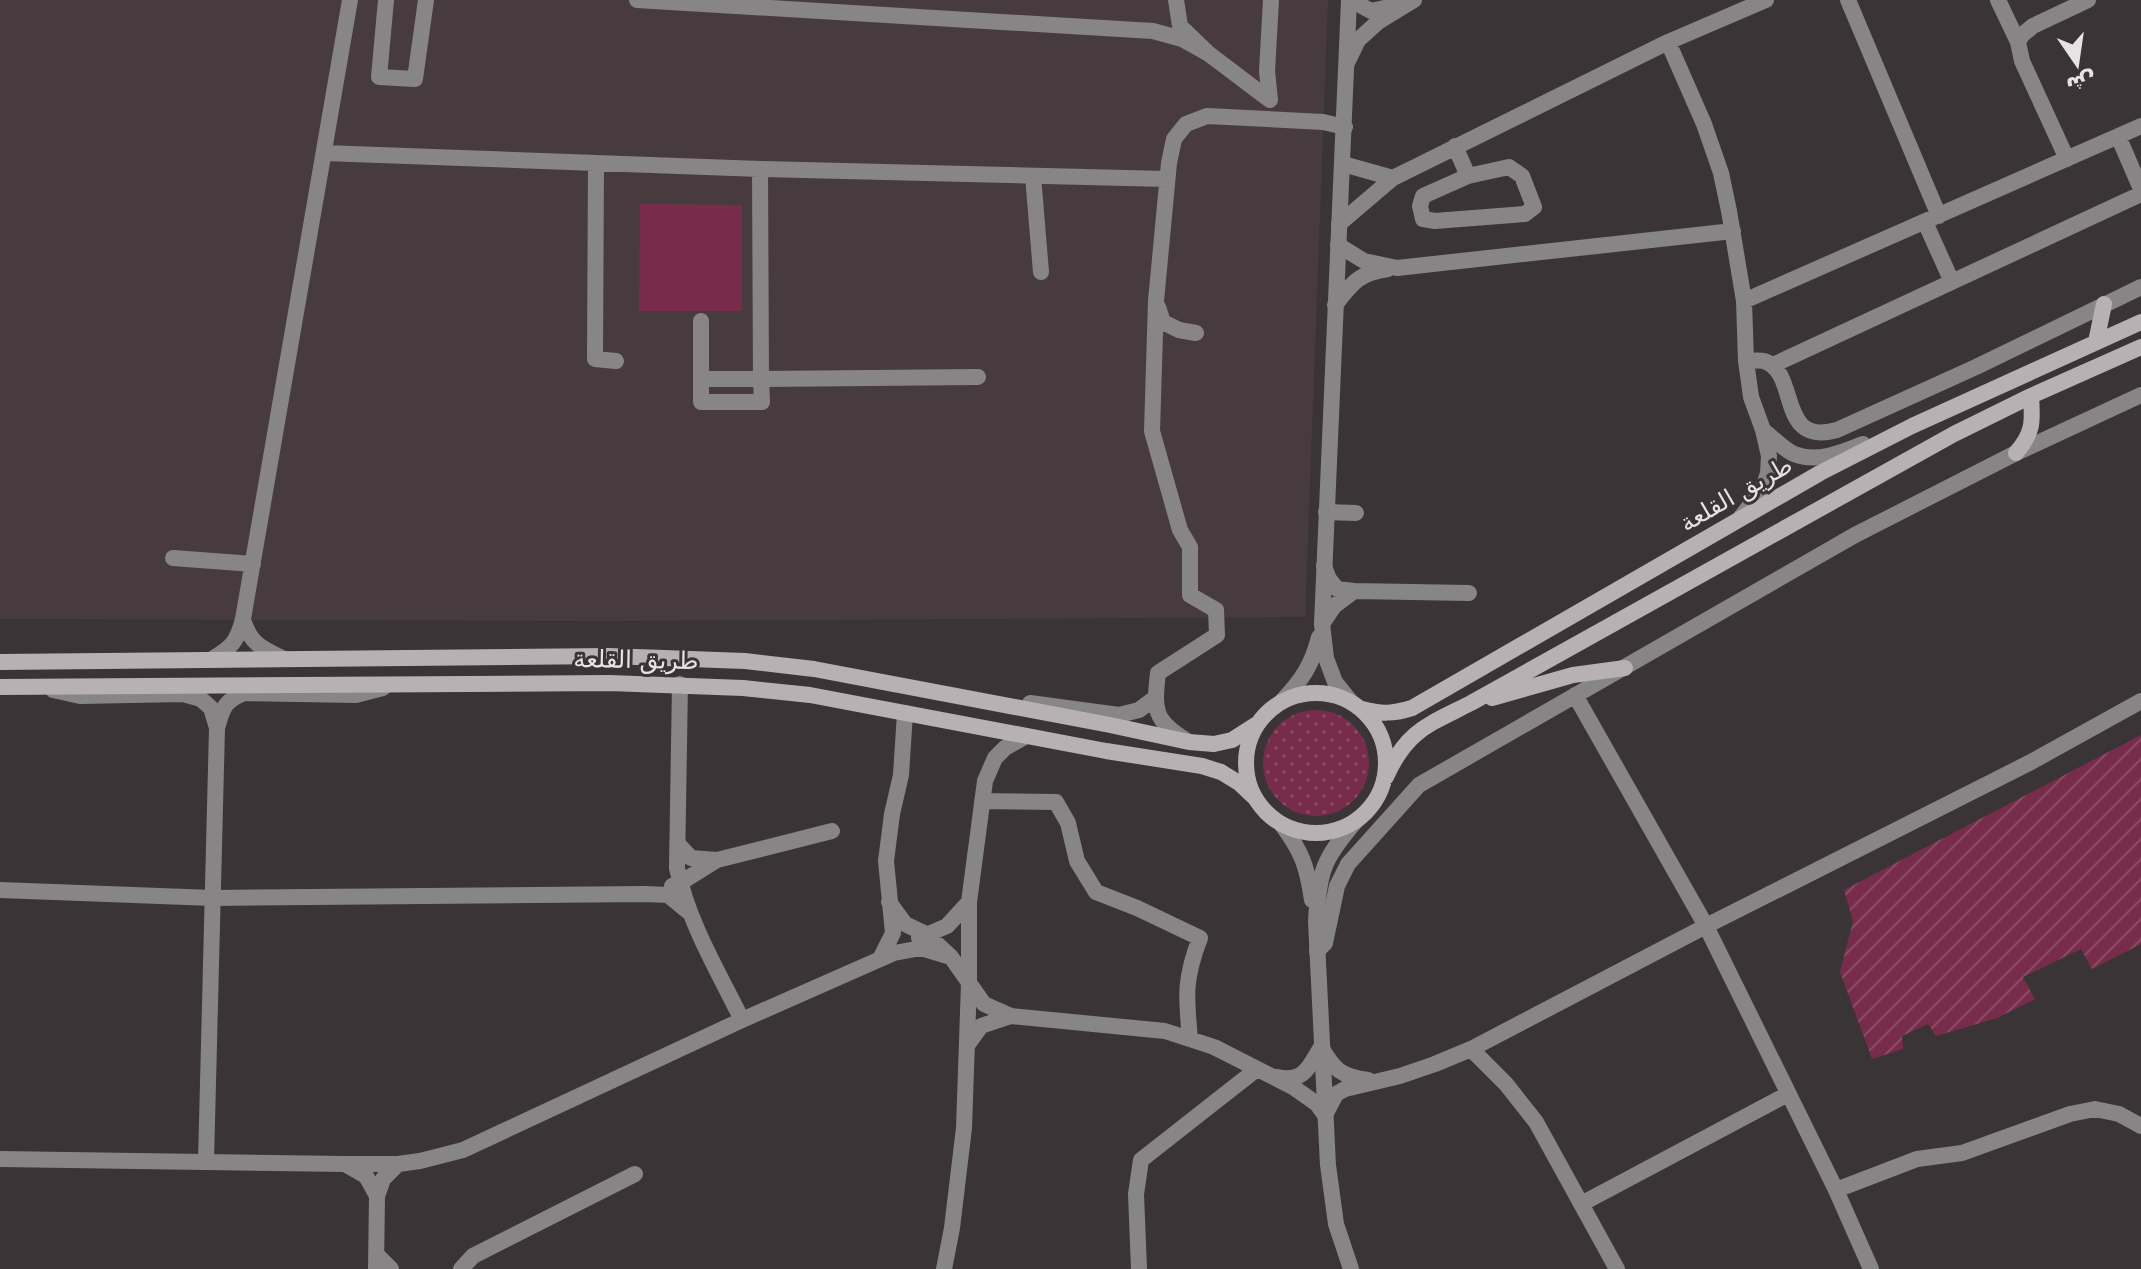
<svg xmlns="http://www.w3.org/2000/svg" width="2141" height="1269" viewBox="0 0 2141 1269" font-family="'DejaVu Sans',Vazirmatn,sans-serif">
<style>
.built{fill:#483b3f}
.grass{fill:url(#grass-dots)}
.garden{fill:url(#garden-furrows)}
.pitch{fill:#782c4c}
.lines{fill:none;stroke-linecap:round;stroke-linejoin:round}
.minor{stroke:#888586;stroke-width:16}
.tertiary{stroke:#888586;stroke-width:16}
.secondary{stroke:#b7b1b3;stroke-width:16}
.labels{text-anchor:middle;stroke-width:6;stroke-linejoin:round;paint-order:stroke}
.street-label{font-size:24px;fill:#e7e3e4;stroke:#3a3436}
</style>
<defs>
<pattern id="grass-dots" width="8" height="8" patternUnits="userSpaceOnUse" patternTransform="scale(2)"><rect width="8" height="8" fill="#782c4c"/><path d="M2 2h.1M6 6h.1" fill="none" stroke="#8b4a66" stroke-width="1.8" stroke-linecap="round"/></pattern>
<pattern id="garden-furrows" width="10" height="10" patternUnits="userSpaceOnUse" patternTransform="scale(2)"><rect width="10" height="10" fill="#782c4c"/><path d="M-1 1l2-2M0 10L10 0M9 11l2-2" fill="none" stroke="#8b4a66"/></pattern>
</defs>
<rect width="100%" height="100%" fill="#3a3436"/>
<!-- built -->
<path class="built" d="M0,0H1328L1305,617L612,621L0,619Z"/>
<!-- grass -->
<path class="grass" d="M1263 763a53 53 0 1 1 106 0a53 53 0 1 1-106 0Z"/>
<!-- garden -->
<path class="garden" d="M2141,735V944L2092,969L2081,949L2023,977L2035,999L1997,1018L1936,1036L1928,1024L1902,1036L1903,1049L1872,1059L1840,972L1853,921L1844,890Z"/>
<!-- pitch -->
<path class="pitch" d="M640,204L742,205V311H639Z"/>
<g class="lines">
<!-- minor -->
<path class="minor" d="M386,0L379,77L415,79L426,0
M637,0L1153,31L1182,39L1209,54L1180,26L1176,0
M1356,0L1358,4L1371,11L1398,5
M1848,0L1939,216
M1998,0L2018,42
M1668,42L1704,124L1721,173L1729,211L1744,301L1746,361L1751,397L1763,430L1769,456L1768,473L1763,489L1741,517
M1209,54L1270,100L1267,71L1271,0
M1347,63L1358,40L1378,22L1414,0
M2118,136L2141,189
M1455,146L1468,176L1423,196L1420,206L1423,219L1435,221L1525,214L1534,207L1522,176L1509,167L1468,176
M324,153L760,169L761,379H701
M2067,159L2022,61L2018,42L2022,35L2033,26L2088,0
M596,163L595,359L616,361
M1343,164L1393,178
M760,169L1167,179
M1033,176L1041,272
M1925,222L1952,282
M1339,224L1393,178L1668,42L1766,0
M1338,245L1364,261L1397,268L1733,231
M1744,301L2141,126
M1335,305C1352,283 1359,273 1388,269
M1158,307L1163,322L1179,330L1196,333
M701,321V402H762L761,379L978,377
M1746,361C1751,361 1759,360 1764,361C1800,372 1776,447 1837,430L1976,367L2141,287
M1773,365L2141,194
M1763,430C1772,437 1783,449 1794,454C1817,463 1841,453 1863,444
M1326,512L1356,513
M173,558L253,564
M1324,566L1329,579L1337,589L1354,591L1469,593
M243,620C251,644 261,648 284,659
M1322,624L1334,606L1354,591
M212,659C232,647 237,642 243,619L350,0
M680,684L677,868C688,922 718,971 742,1020
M53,690L80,696L183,694L201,699L211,708L217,728
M1575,695L1706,926L1836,1190L1871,1269
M1030,703L1119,715L1139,710L1155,698
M1186,740C1153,720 1154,709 1158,673L1217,635L1216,610L1190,595V547L1180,530L1152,431L1156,301L1169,163L1174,139L1186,124L1207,116L1323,122L1345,127
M982,801L1056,802L1068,823L1077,861L1096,892L1137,908L1200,938C1184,979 1186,997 1190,1039
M678,844L691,858L717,860
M672,886L680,883L717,860L832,831
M0,890L213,898L645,894L668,895L690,913
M889,902L905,924L926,934L951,957L984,1004L1011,1016L1165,1031L1214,1047L1293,1087L1317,1104L1325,1115
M919,938L947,926L969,902
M1317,951L1325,943L1337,886L1348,864L1419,785L1855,535L2016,453L2141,395
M880,959L893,933L886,861L892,814L901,775L905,713
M968,1044L981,1026L1011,1016
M1471,1049L1506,1084L1536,1122L1617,1269
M1277,1077C1304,1083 1309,1067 1321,1047C1334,1070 1341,1076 1368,1080
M1325,1115L1336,1094L1345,1089L1400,1076L1435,1064L1471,1049L1706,926L2031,762L2141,701
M0,1159L344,1164H398L420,1161L463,1150L742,1020L894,953L921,948L951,957
M206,1162L217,728C223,708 224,701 244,693L356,695L383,688
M345,1164L366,1176L377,1196
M1836,1190L1917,1159L1962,1153L2070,1114L2095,1109L2119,1114L2141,1126
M1581,1204L1788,1094
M376,1254L391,1269
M376,1269L377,1196L383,1179L398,1164
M461,1269L473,1256L635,1174
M944,1269L952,1228L964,1128L969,983V902L985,781L995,758L1005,748L1026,736
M1139,1269L1136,1194L1141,1160L1257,1069"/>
<!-- tertiary -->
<path class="tertiary" d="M1349,0L1322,624L1326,658L1335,682L1352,703
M1282,701C1302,680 1312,665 1319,637
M1282,825C1302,852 1307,866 1312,900
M1351,1269L1336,1224L1328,1165L1316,921C1319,871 1323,859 1356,821"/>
<!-- secondary -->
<path class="secondary" d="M2096,342L2104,304
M2016,453C2033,433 2033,423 2031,396
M0,662L609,656L745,661L814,669L1110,725L1189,742L1214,744L1232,740L1257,724
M0,687L609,683L743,688L810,695L1106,751L1202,766L1221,772L1239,783L1255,798
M1246 763a70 70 0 1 1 140 0a70 70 0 1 1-140 0Z
M1492,698L1573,675L1625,668
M1362,709C1381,714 1393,714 1412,708L1820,473L1912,426L2141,322
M1386,777C1407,730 1428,725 1471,703L1954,434L2031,396L2141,347"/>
</g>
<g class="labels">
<!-- street labels -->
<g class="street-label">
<text transform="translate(1736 494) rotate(-30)" y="8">طريق القلعة</text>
<text transform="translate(636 660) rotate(1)" y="8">طريق القلعة</text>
</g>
</g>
<!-- north arrow -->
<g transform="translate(2077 64) rotate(167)" stroke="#3a3436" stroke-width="6" paint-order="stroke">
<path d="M0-6L14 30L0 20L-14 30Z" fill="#e7e3e4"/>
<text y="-12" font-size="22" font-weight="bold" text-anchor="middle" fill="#e7e3e4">ش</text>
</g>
</svg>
